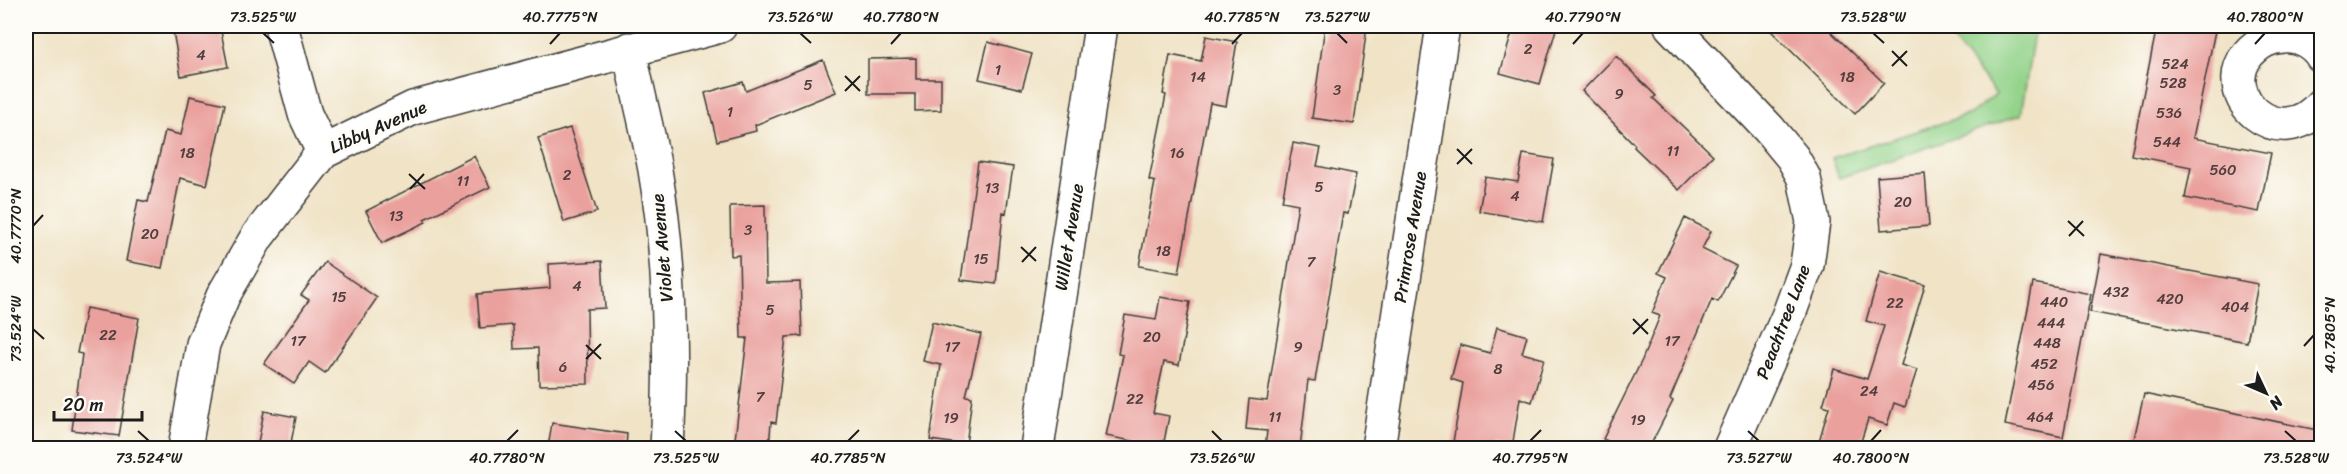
<svg xmlns="http://www.w3.org/2000/svg" width="2347" height="474" viewBox="0 0 2347 474" font-family="Sriracha,sans-serif">
<style>
.green{fill:#93d38a;stroke:#587853;stroke-width:1.5}
.building{fill:#eaa19e}
.lines{fill:none;stroke-linecap:round;stroke-linejoin:round}
.minor-casing{stroke:#3c3a36;stroke-width:36}
.minor{stroke:#fff;stroke-width:33}
.ticks{fill:none;stroke:#1c1c1c;stroke-width:2}
.labels{text-anchor:middle;stroke-width:6;stroke-linejoin:round;paint-order:stroke}
.number-label{font-size:15px;fill:#503d3c}
.street-label{font-size:18px;fill:#1c1c1c;stroke:#fdfcf7}
.neatline{fill:none;stroke:#1c1c1c;stroke-width:2}
.ticks-label{font-size:15px;text-anchor:middle;fill:#1c1c1c}
</style>
<rect width="100%" height="100%" fill="#fdfcf7"/>
<filter id="ink" filterUnits="userSpaceOnUse"><feTurbulence type="fractalNoise" baseFrequency=".0167" numOctaves="2"/><feDisplacementMap in="SourceGraphic" scale="12" xChannelSelector="R" yChannelSelector="G"/><feConvolveMatrix kernelMatrix="1 2 1 2 8 2 1 2 1" color-interpolation-filters="sRGB"/></filter>
<filter id="wash" filterUnits="userSpaceOnUse"><feTurbulence type="fractalNoise" baseFrequency=".008" numOctaves="4" result="noise"/><feDisplacementMap in="SourceGraphic" scale="24" xChannelSelector="R" yChannelSelector="G"/><feGaussianBlur stdDeviation="1.35" result="paint"/><feColorMatrix in="noise" values="0 0 0 0 0 0 0 0 0 0 0 0 0 0 0 0 0 1.4 0 .05"/><feComposite in="paint" operator="in"/></filter>
<g filter="url(#wash)">
<rect width="100%" height="100%" fill="#f0e3c6"/>
<!-- green -->
<path class="green" d="M1941,26H2035L2021,115L1839,178L1832,158L1970,114L1996,94Z"/>
<g id="blocks">
<!-- building -->
<path class="building" d="M172,26H220L228,67L181,76Z
M1325,26H1367L1354,124L1312,118Z
M1514,26H1557L1540,84L1500,73Z
M1766,26H1825L1884,83L1855,114Z
M2157,26H2216L2193,138L2271,153L2259,212L2185,198L2191,167L2131,155Z
M1206,36L1237,42L1226,106L1210,103L1179,273L1139,266L1155,182L1149,180L1166,95L1163,94L1170,55L1201,61Z
M988,42L1032,54L1022,89L979,79Z
M1616,56L1656,96L1653,98L1713,155L1679,190L1634,147L1635,145L1582,91Z
M916,58V79H941V110L915,111V94H868V59Z
M823,60L836,92L755,125L756,131L717,141L705,93L743,82L746,91Z
M190,96L225,104L207,185L180,178L162,268L126,261L138,200L148,202L165,131L181,135Z
M570,128L597,212L564,222L538,138Z
M1293,143L1321,148L1317,166L1356,174L1348,214L1343,213L1315,381L1308,380L1300,448H1265L1267,431L1246,429L1249,399L1267,401L1298,204L1282,201Z
M1523,154L1554,159L1543,222L1479,211L1485,177L1518,182Z
M474,156L490,187L424,219L426,222L382,243L366,211Z
M978,162L1013,167L1006,213L1003,212L996,284L961,280Z
M1925,173L1929,226L1881,230L1877,177Z
M765,205L766,283L800,282L802,336L786,337L776,423L771,422L769,448H734L747,338H741L739,255L731,256L730,206Z
M1685,218L1711,231L1702,249L1736,266L1718,302L1712,299L1670,399L1673,401L1649,448H1623L1603,439L1642,360L1660,316L1652,313L1667,277L1658,273Z
M2101,254L2258,284L2247,342L2090,312Z
M602,261L605,308L587,309L588,384L539,385L538,348L514,349L513,325L480,328L477,294L550,288L549,264Z
M325,262L377,298L325,373L309,362L294,384L264,364L309,300L301,295Z
M1880,272L1925,285L1901,365L1917,370L1905,407L1894,403L1887,425L1868,419L1859,448H1817L1829,407L1823,405L1834,369L1867,379L1884,326L1866,321Z
M2033,283L2091,294L2063,437L2005,425Z
M1160,297L1190,302L1179,365L1164,362L1153,413L1169,416L1163,447L1106,436L1123,355L1118,354L1125,315L1156,320Z
M86,308L139,318L119,436L72,430L82,354L77,353Z
M932,322L981,334L966,396L972,397L966,445L930,440L941,365L923,361Z
M1497,327L1527,336L1522,353L1544,359L1532,402L1520,398L1512,448L1495,445L1494,448H1452L1463,383L1451,379L1460,345L1490,353Z
M2144,394L2322,431V448H2132Z
M264,411L296,417L290,448H257Z
M552,423L627,434L626,448H548Z"/>
</g>
</g>
<g filter="url(#ink)">
<use href="#blocks" fill-opacity="0" stroke="#3c3a36" stroke-width="1.5"/>
<g class="lines">
<defs>
<path id="minor" d="M281,26L305,114L323,152
M1671,26L1769,129L1793,158L1804,178L1813,222L1807,265L1789,314L1730,448
M629,49C637,90 648,130 655,170C671,262 672,356 667,448
M2322,56C2314,43 2298,34 2283,36C2268,37 2258,43 2248,54C2215,96 2279,156 2322,104
M185,448L203,344L223,296L257,237L323,152L413,108L720,26
M1037,448L1101,26
M1378,448L1443,26"/>
</defs>
<!-- minor casing -->
<use href="#minor" class="minor-casing"/>
<!-- minor -->
<use href="#minor" class="minor"/>
</g>
</g>
<!-- ticks -->
<path class="ticks" d="M263,33L274,43M800,33L811,43M1337,33L1347,43M1873,33L1884,43M550,44L560,33M891,44L901,33M1232,44L1242,33M1573,44L1583,33M2255,44L2265,33M1892,51L1907,66M1892,66L1907,51M845,76L860,91M845,91L860,76M1457,149L1472,164M1457,164L1472,149M409,174L425,189M410,189L424,174M2068,221L2084,236M33,226L43,215M2069,236L2083,221M1021,247L1036,261M1022,262L1036,247M1633,319L1648,334M33,329L44,339M1633,334L1648,319M586,345L601,359M2304,346L2314,335M586,359L601,344M138,431L149,441M675,431L686,441M1212,431L1222,441M1748,431L1759,441M2285,431L2296,441M507,441L518,430M848,441L859,430M1530,441L1541,430M1871,441L1881,430"/>
<g class="labels">
<!-- number labels -->
<g class="number-label">
<text x="1528" y="54">2</text>
<text x="201" y="60">4</text>
<text x="2175" y="69">524</text>
<text x="998" y="75">1</text>
<text x="1198" y="82">14</text>
<text x="1847" y="82">18</text>
<text x="2173" y="88">528</text>
<text x="808" y="90">5</text>
<text x="1337" y="95">3</text>
<text x="1619" y="99">9</text>
<text x="730" y="117">1</text>
<text x="2169" y="118">536</text>
<text x="2167" y="147">544</text>
<text x="1673" y="156">11</text>
<text x="187" y="158">18</text>
<text x="1177" y="158">16</text>
<text x="2223" y="175">560</text>
<text x="567" y="180">2</text>
<text x="463" y="186">11</text>
<text x="1319" y="192">5</text>
<text x="992" y="193">13</text>
<text x="1515" y="201">4</text>
<text x="1903" y="207">20</text>
<text x="396" y="221">13</text>
<text x="748" y="235">3</text>
<text x="150" y="239">20</text>
<text x="1163" y="256">18</text>
<text x="981" y="264">15</text>
<text x="1311" y="267">7</text>
<text x="577" y="291">4</text>
<text x="2116" y="297">432</text>
<text x="339" y="302">15</text>
<text x="2170" y="304">420</text>
<text x="2054" y="307">440</text>
<text x="1895" y="308">22</text>
<text x="2235" y="312">404</text>
<text x="770" y="315">5</text>
<text x="2051" y="328">444</text>
<text x="108" y="340">22</text>
<text x="1152" y="342">20</text>
<text x="298" y="346">17</text>
<text x="1672" y="346">17</text>
<text x="2047" y="348">448</text>
<text x="952" y="352">17</text>
<text x="1298" y="352">9</text>
<text x="2044" y="369">452</text>
<text x="563" y="372">6</text>
<text x="1498" y="374">8</text>
<text x="2041" y="390">456</text>
<text x="1869" y="396">24</text>
<text x="760" y="402">7</text>
<text x="1135" y="404">22</text>
<text x="1275" y="422">11</text>
<text x="2040" y="422">464</text>
<text x="951" y="423">19</text>
<text x="1638" y="425">19</text>
</g>
<!-- street labels -->
<g class="street-label">
<text transform="translate(378 127) rotate(-24)" y="6">Libby Avenue</text>
<text transform="translate(1069 237) rotate(-81)" y="6">Willet Avenue</text>
<text transform="translate(1410 237) rotate(-81)" y="6">Primrose Avenue</text>
<text transform="translate(662 248) rotate(-95)" y="6">Violet Avenue</text>
<text transform="translate(1783 322) rotate(-69)" y="6">Peachtree Lane</text>
</g>
</g>
<!-- margin -->
<rect width="2347" height="474" fill="none" stroke="#fdfcf7" stroke-width="66"/>
<!-- north arrow -->
<g transform="translate(2266 393) rotate(134)" stroke="#fdfcf7" stroke-width="4.5" paint-order="stroke">
<path d="M0-4.5L10 22L0 15L-10 22Z" fill="#1c1c1c"/>
<text y="-9" font-size="16" font-weight="bold" text-anchor="middle" fill="#1c1c1c">N</text>
</g>
<!-- scale -->
<path d="M54 411v9h88v-9" fill="none" stroke="#1c1c1c" stroke-width="3"/>
<text x="63" y="411" font-size="18" fill="#1c1c1c" stroke="#fdfcf7" stroke-width="4.5" paint-order="stroke">20 m</text>
<rect x="33" y="33" width="2281" height="408" class="neatline"/>
<g class="ticks-label">
<text x="263" y="22">73.525°W</text>
<text x="560" y="22">40.7775°N</text>
<text x="800" y="22">73.526°W</text>
<text x="901" y="22">40.7780°N</text>
<text x="1242" y="22">40.7785°N</text>
<text x="1337" y="22">73.527°W</text>
<text x="1583" y="22">40.7790°N</text>
<text x="1873" y="22">73.528°W</text>
<text x="2265" y="22">40.7800°N</text>
<text transform="translate(16 226) rotate(-90)" y="5">40.7770°N</text>
<text transform="translate(16 329) rotate(-90)" y="5">73.524°W</text>
<text transform="translate(2330 335) rotate(-90)" y="5">40.7805°N</text>
<text x="149" y="463">73.524°W</text>
<text x="507" y="463">40.7780°N</text>
<text x="686" y="463">73.525°W</text>
<text x="848" y="463">40.7785°N</text>
<text x="1222" y="463">73.526°W</text>
<text x="1530" y="463">40.7795°N</text>
<text x="1759" y="463">73.527°W</text>
<text x="1871" y="463">40.7800°N</text>
<text x="2296" y="463">73.528°W</text>
</g>
</svg>
